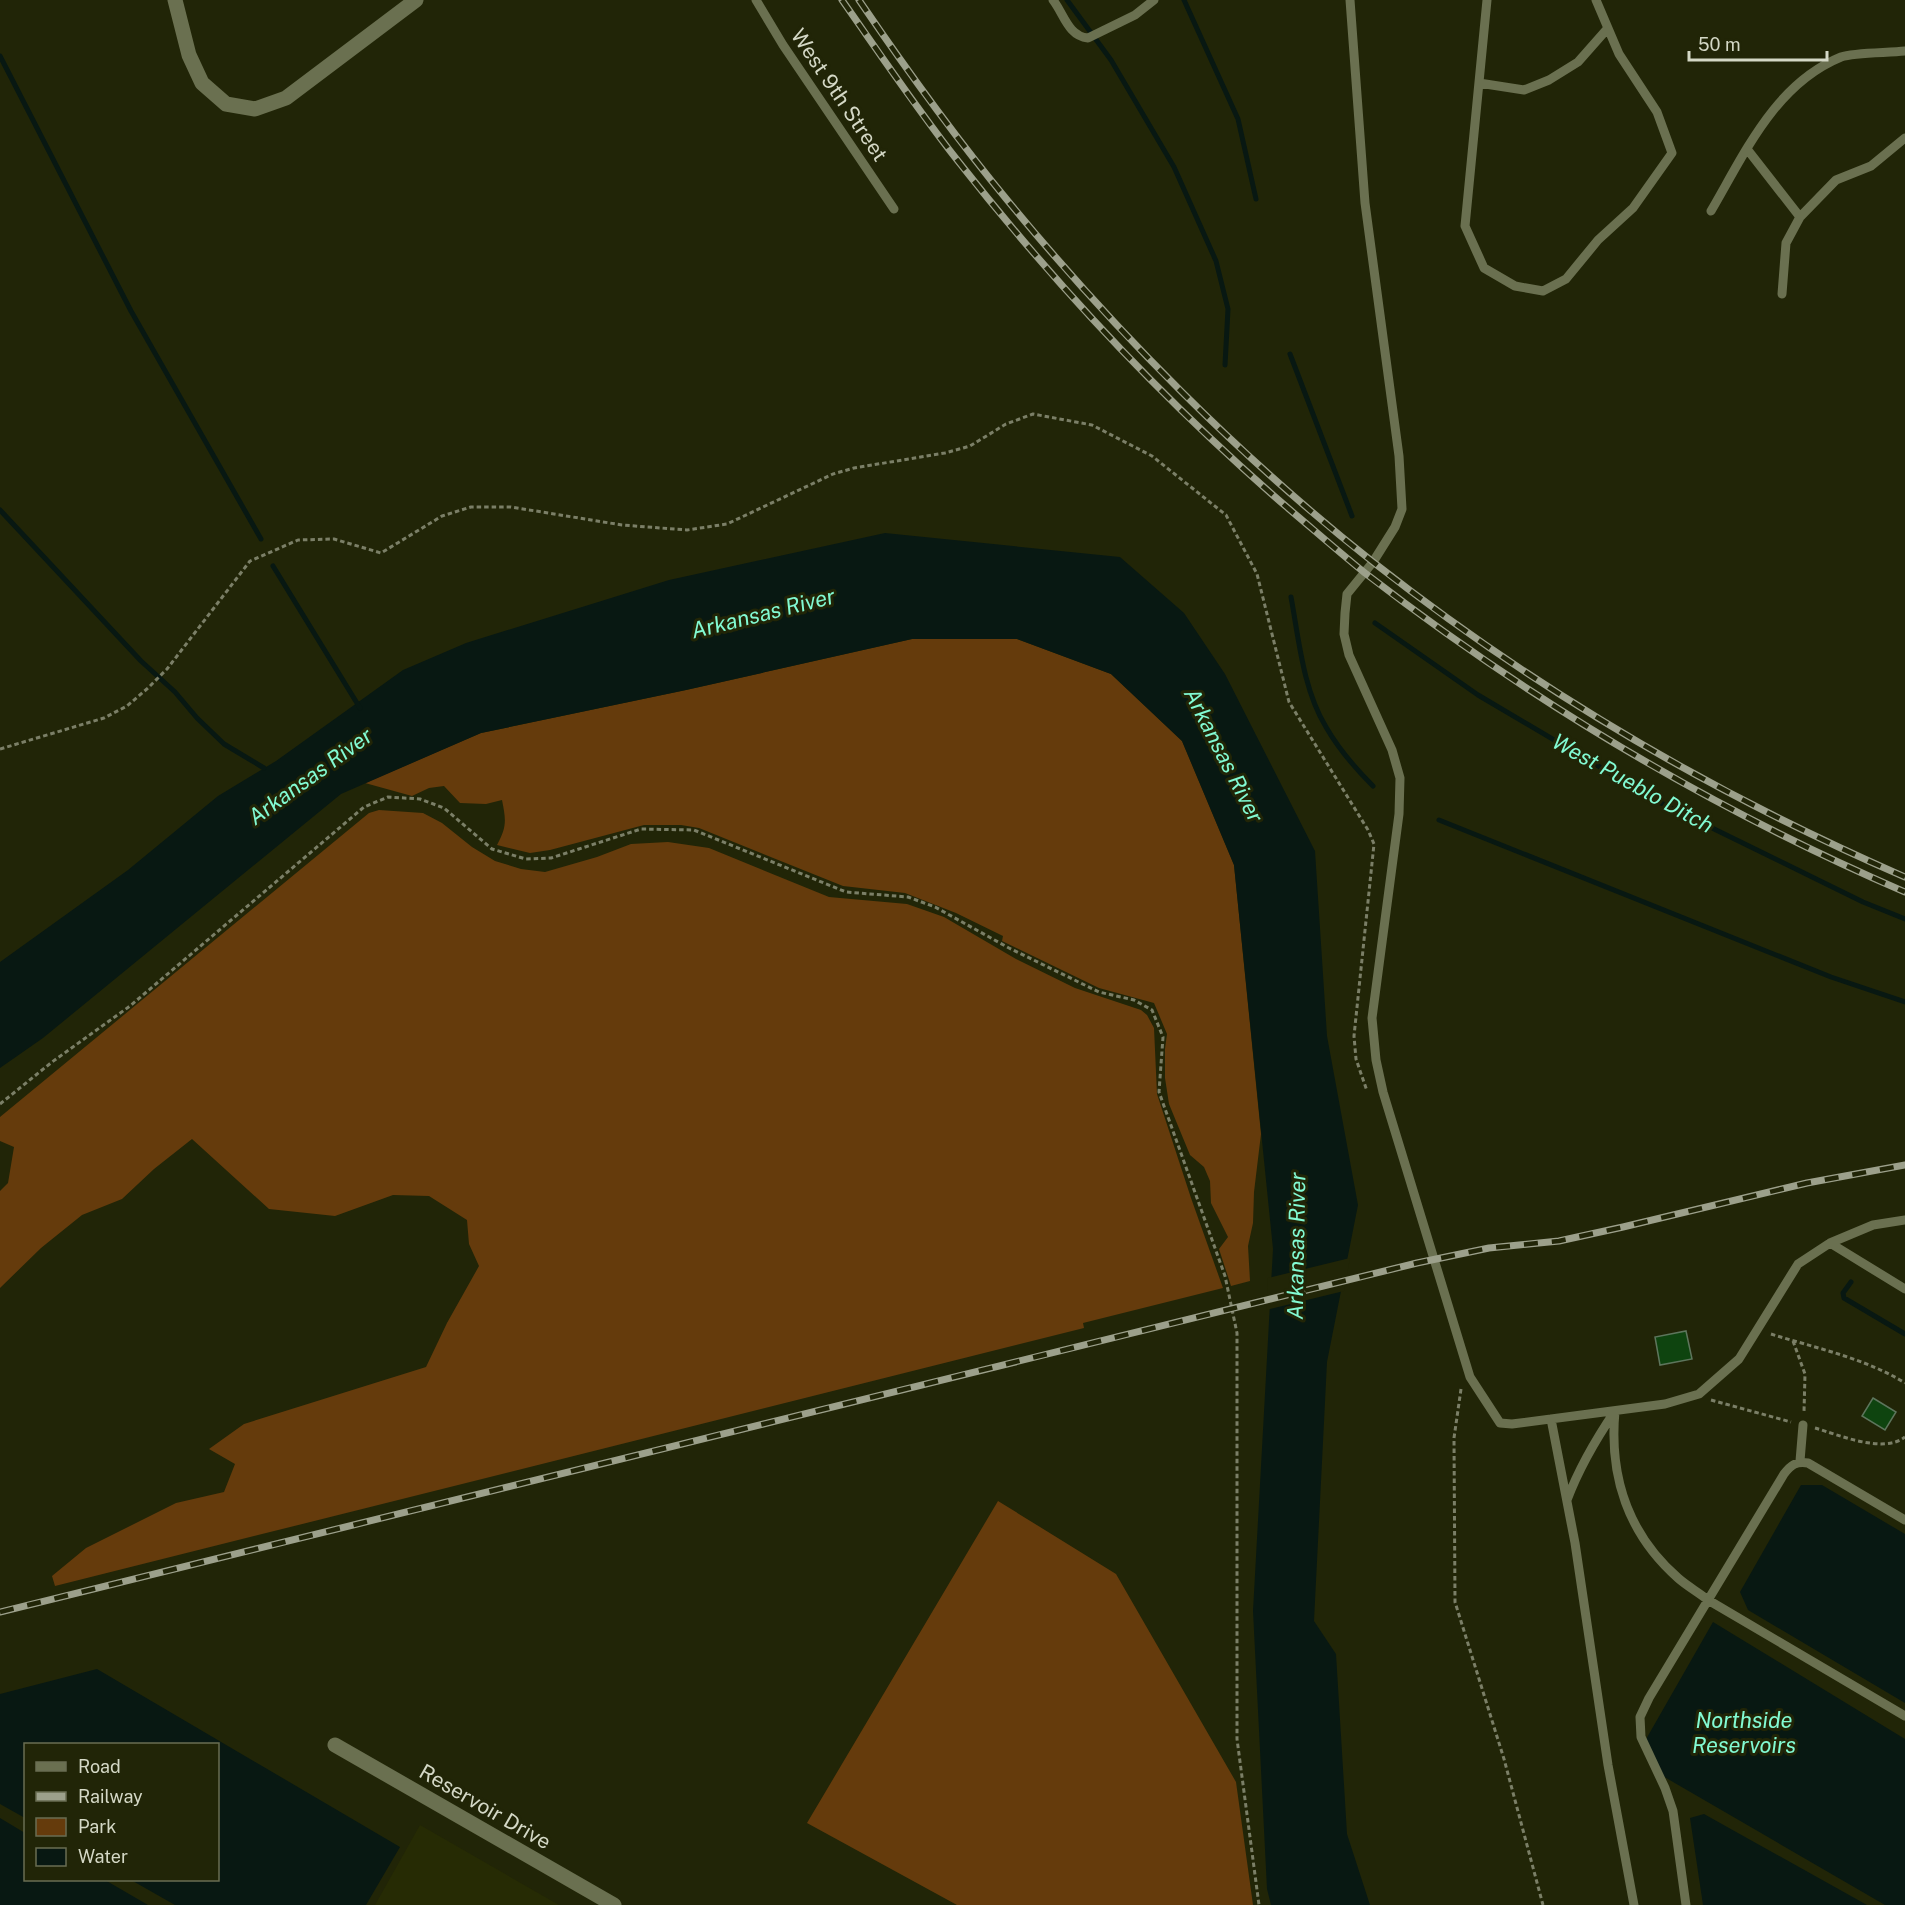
<svg xmlns="http://www.w3.org/2000/svg" width="1905" height="1905" viewBox="0 0 1905 1905" font-family="'Public Sans',sans-serif">
<style>
.built{fill:#262b04}
.green{fill:#653b0c}
.water{fill:#081812}
.pier{fill:#212507}
.lines{fill:none;stroke-linecap:round;stroke-linejoin:round}
.stream{stroke:#081812;stroke-width:5}
.building{fill:#0e440f;stroke:#5d755c;stroke-width:1.5}
.path{stroke:#7b7f67;stroke-width:3;stroke-dasharray:4.5 3;stroke-linecap:butt}
.lane{stroke:#6a7050;stroke-width:9}
.street{stroke:#6a7050;stroke-width:15}
.rail-casing{stroke:#9ca08b;stroke-width:7}
.rail{stroke:#212507;stroke-width:4.5;stroke-dasharray:14;stroke-linecap:butt}
.labels{text-anchor:middle;stroke-width:6;stroke-linejoin:round;paint-order:stroke}
.street-label{font-size:21px;fill:#d4d8c6;stroke:#212507}
.water-label{font-size:22px;font-style:italic;fill:#82fad3;stroke:#212507}
</style>
<rect width="100%" height="100%" fill="#212507"/>
<!-- built -->
<path class="built" d="M420,1825L559,1905H375Z"/>
<!-- green -->
<path class="green" d="M912,639H1017L1111,674L1182,741L1234,865L1261,1134L1254,1192L1253,1223L1248,1246L1250,1281L1231,1286L1219,1249L1228,1237L1211,1203L1210,1181L1204,1167L1190,1155L1169,1104L1165,1078V1049L1167,1034L1154,1003L1099,988L1002,941L1003,936L956,913L905,893L843,886L699,828L681,825H644L550,850L530,853L497,845C507,827 506,820 502,800L486,804L460,803L444,786L429,788L412,796L365,783L481,733L686,690Z
M379,810L423,813L442,823L472,847L495,861L521,869L545,872L597,857L631,844L668,842L709,848L829,897L907,904L944,917L1016,959L1075,988L1141,1010L1147,1015L1154,1028L1157,1094L1191,1198L1223,1288L1083,1323L1084,1328L55,1586L52,1576L86,1548L176,1503L224,1492L235,1464L209,1449L244,1424L426,1367L447,1323L479,1266L469,1244L467,1220L429,1196L393,1195L335,1216L269,1209L192,1139L154,1169L122,1199L82,1215L41,1248L0,1288V1191L8,1183L14,1147L0,1141V1117L369,813Z
M998,1501L1116,1574L1236,1782L1253,1905H957L807,1823Z"/>
<!-- water -->
<path class="water" d="M885,533L1120,557L1184,613L1225,674L1315,851L1327,1036L1358,1205L1327,1362L1314,1621L1336,1654L1347,1834L1370,1905H1271L1267,1889L1253,1611L1273,1249L1234,865L1182,741L1111,674L1017,639H912L686,690L481,733L341,794L43,1038L0,1068V962L128,870L218,796L276,761L403,670L466,643L669,580Z
M1801,1485H1822L1905,1534V1703L1748,1610L1740,1592Z
M1713,1622L1905,1739V1905H1885L1661,1775L1645,1741Z
M97,1669L400,1847L366,1905H175L131,1880H218V1744H26L25,1818L0,1804V1694Z
M1704,1814L1867,1905H1703L1690,1818Z
M0,1818L25,1833L26,1880H105L148,1905H0Z"/>
<!-- pier -->
<path class="pier" d="M1350,1258L1344,1291L1266,1310L1268,1278Z"/>
<g class="lines">
<!-- stream -->
<path class="stream" d="M1067,0L1111,60L1174,167L1216,261L1228,309L1225,365
M1184,0L1238,119L1256,199
M0,56L131,311L261,539
M1290,354L1352,516
M0,510L141,661L175,692L197,718L224,744L264,768
M273,566L360,708
M1291,597C1299,640 1303,689 1326,727C1338,748 1356,769 1373,786
M1375,623L1478,695L1659,802L1863,902L1905,919
M1439,820L1831,977L1905,1002
M1851,1282L1843,1293L1844,1298L1905,1334"/>
</g>
<!-- building -->
<path class="building" d="M1686,1331L1692,1359L1660,1365L1655,1337Z
M1873,1398L1896,1412L1885,1430L1862,1416Z"/>
<g class="lines">
<!-- path -->
<path class="path" d="M0,749L104,718L127,706L148,688L167,669L250,561L298,540L334,539L381,553L442,516L471,507H511L622,525L687,530L727,524L833,474L854,468L945,453L970,446L1006,424L1033,414L1092,425L1152,456L1226,515L1257,574L1289,702L1368,830L1374,844L1354,1036L1356,1059L1367,1091
M0,1104L52,1062L130,1006L364,807L388,797L420,799L444,808L492,849L526,859L551,858L641,829L694,830L846,892L908,897L935,907L1009,948L1099,992L1134,1000L1152,1010L1163,1037L1159,1092L1225,1276L1237,1333V1739L1259,1905
M1771,1334C1815,1348 1865,1358 1905,1383
M1793,1341L1805,1374L1804,1412
M1461,1389L1454,1438L1455,1602L1504,1759L1543,1905
M1711,1400L1791,1422
M1815,1428C1839,1435 1883,1454 1905,1437"/>
<!-- lane -->
<path class="lane" d="M756,0L783,45L894,209
M1053,0C1064,14 1068,36 1088,38L1135,15L1154,0
M1350,0L1365,203L1399,456L1402,509L1395,527L1373,562L1347,594L1345,613L1344,634L1349,655L1392,750L1400,778L1399,814L1372,1018L1376,1060L1383,1092L1470,1377L1500,1423L1512,1424L1665,1404L1699,1394L1739,1359L1798,1264L1830,1243L1873,1225L1905,1220
M1487,0L1465,226L1484,268L1515,286L1543,291L1566,279L1598,240L1633,208L1672,153L1657,112L1619,54L1596,0
M1479,83L1524,90L1549,80L1578,62L1608,28
M1747,149L1800,217
M1711,211C1745,153 1775,84 1841,57C1855,52 1889,53 1905,51
M1782,294L1786,243L1800,217L1836,180L1871,166L1905,138
M1830,1243L1905,1289
M1551,1419L1575,1543L1608,1765L1634,1905
M1800,1461L1803,1425
M1567,1500C1579,1468 1596,1439 1615,1411C1609,1476 1628,1534 1678,1578C1687,1586 1698,1592 1708,1600L1905,1716
M1686,1905L1673,1811L1665,1788L1641,1737L1640,1717L1649,1698L1784,1474C1791,1465 1796,1461 1808,1463L1905,1520"/>
<!-- street -->
<path class="street" d="M175,0L189,55L202,83L226,104L255,109L286,98L416,0
M335,1745L614,1905"/>
<defs>
<path id="rail" d="M842,0C880,54 917,109 958,161C1057,287 1167,404 1289,509C1314,530 1339,552 1365,573C1531,701 1712,809 1905,892
M859,0C906,69 955,137 1008,201C1115,331 1241,458 1373,562C1536,690 1716,795 1905,877
M0,1612L1417,1263L1489,1248L1559,1241L1623,1227L1807,1183L1905,1165"/>
</defs>
<!-- rail casing -->
<use href="#rail" class="rail-casing"/>
<!-- rail -->
<use href="#rail" class="rail"/>
</g>
<g class="labels">
<!-- street labels -->
<g class="street-label">
<text transform="translate(839 95) rotate(56)" y="7">West 9th Street</text>
<text transform="translate(485 1807) rotate(30)" y="7">Reservoir Drive</text>
</g>
<!-- water labels -->
<g class="water-label">
<text transform="translate(763 613) rotate(-14)" y="8">Arkansas River</text>
<text transform="translate(1224 755) rotate(63)" y="8">Arkansas River</text>
<text transform="translate(310 776) rotate(-36)" y="8">Arkansas River</text>
<text transform="translate(1633 783) rotate(29)" y="8">West Pueblo Ditch</text>
<text transform="translate(1296 1246) rotate(-89)" y="8">Arkansas River</text>
<text x="1744" y="1728">Northside<tspan x="1744" dy="25">Reservoirs</tspan></text>
</g>
</g>
<!-- legend -->
<rect x="24" y="1743" width="195" height="138" fill="#212507" stroke="#696d53" stroke-width="1.5"/>
<rect x="36" y="1762" width="30" height="9" fill="#6a7050" stroke="#696d53" stroke-width="1.5"/>
<text x="78" y="1773" font-size="18" fill="#d4d8c6">Road</text>
<rect x="36" y="1792" width="30" height="9" fill="#9ca08b" stroke="#696d53" stroke-width="1.5"/>
<text x="78" y="1803" font-size="18" fill="#d4d8c6">Railway</text>
<rect x="36" y="1818" width="30" height="18" fill="#653b0c" stroke="#696d53" stroke-width="1.5"/>
<text x="78" y="1833" font-size="18" fill="#d4d8c6">Park</text>
<rect x="36" y="1848" width="30" height="18" fill="#081812" stroke="#696d53" stroke-width="1.5"/>
<text x="78" y="1863" font-size="18" fill="#d4d8c6">Water</text>
<!-- scale -->
<path d="M1689 51v9h138v-9" fill="none" stroke="#d4d8c6" stroke-width="3"/>
<text x="1698" y="51" font-size="18" fill="#d4d8c6" stroke="#212507" stroke-width="4.5" paint-order="stroke">50 m</text>
</svg>
